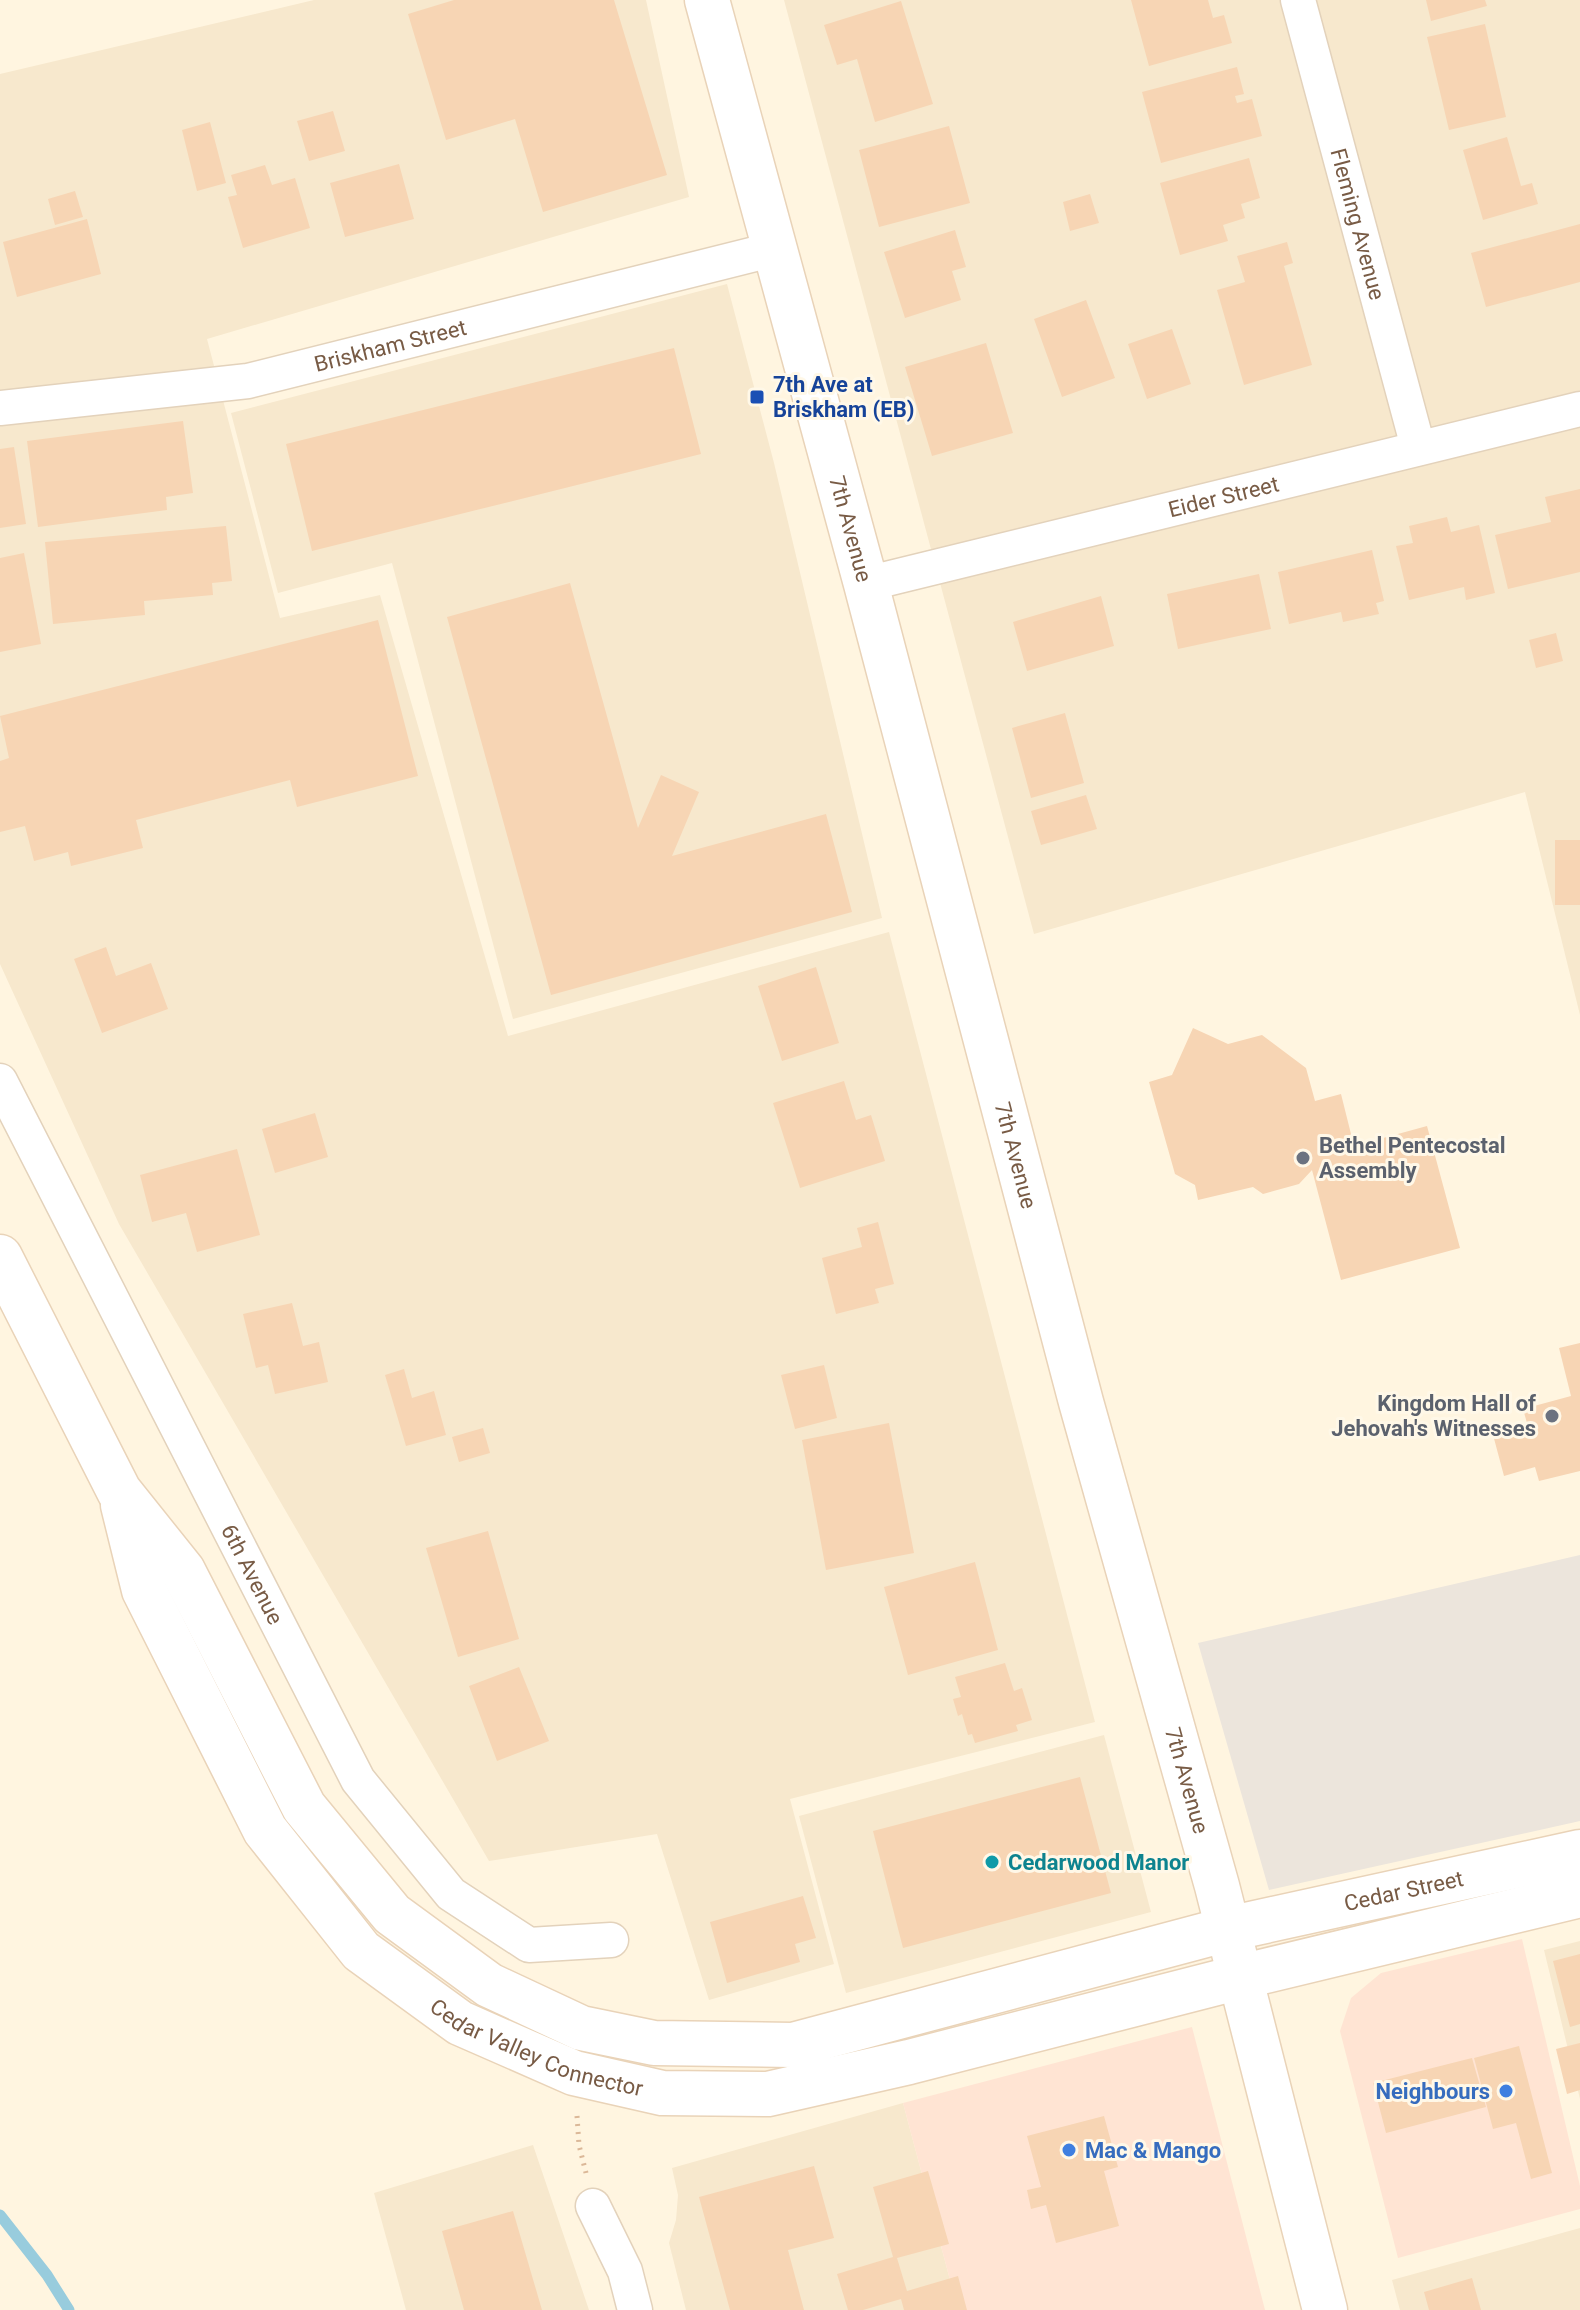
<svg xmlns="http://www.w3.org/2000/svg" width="1580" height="2310" viewBox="0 0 1580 2310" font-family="Roboto,sans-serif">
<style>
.residential{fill:#f7e8cd}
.commercial{fill:#ffe4d3}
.industrial{fill:#ece5dc}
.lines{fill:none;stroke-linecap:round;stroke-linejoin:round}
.stream{stroke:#98ccdd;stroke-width:11}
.building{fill:#f7d5b4}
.street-casing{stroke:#e3d2bb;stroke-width:37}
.secondary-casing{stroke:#e9d3b8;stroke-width:47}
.path{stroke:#dbb898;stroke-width:5;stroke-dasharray:2 6;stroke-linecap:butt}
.street{stroke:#fff;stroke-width:34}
.secondary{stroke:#fff;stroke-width:44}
.transit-dot{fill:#1a4fb4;stroke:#fff8e8;stroke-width:3}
.worship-dot{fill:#6b7280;stroke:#fff8e8;stroke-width:3}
.culture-dot{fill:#0f9aa8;stroke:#fff8e8;stroke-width:3}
.shop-dot{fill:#3f7fe0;stroke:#fff8e8;stroke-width:3}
.labels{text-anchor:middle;stroke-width:6;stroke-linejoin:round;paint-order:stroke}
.street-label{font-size:22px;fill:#785b45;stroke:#fff8e8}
.transit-label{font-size:22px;font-weight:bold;fill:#164399;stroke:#fff8e8;text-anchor:start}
.worship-label{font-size:22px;font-weight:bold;fill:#5b616d;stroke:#fff8e8;text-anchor:start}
.culture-label{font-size:22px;font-weight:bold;fill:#0d838f;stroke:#fff8e8;text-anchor:start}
.shop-label{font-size:22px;font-weight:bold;fill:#366cbe;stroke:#fff8e8;text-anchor:end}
</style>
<rect width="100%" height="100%" fill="#fff5e0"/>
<!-- residential -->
<path class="residential" d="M314,0H646L689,197L207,339L280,618L380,595L508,1036L889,932L1095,1722L790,1799L834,1964L709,2000L657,1834L489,1861L119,1224L0,964V74Z
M784,0H1580V1015L1525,792L1034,934Z
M727,284L774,463L882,918L513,1019L392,563L278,593L231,413Z
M1104,1735L1151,1912L846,1993L799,1816Z
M1580,1941V2099L1544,1950Z
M903,2103L958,2310H686L669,2243L676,2220L678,2195L672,2168Z
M533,2145L589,2310H406L374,2193Z
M1580,2228V2310H1400L1392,2280Z"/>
<!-- commercial -->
<path class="commercial" d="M1522,1939L1580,2186V2209L1398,2258L1340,2031L1351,1998L1381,1973Z
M1192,2027L1265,2310H958L903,2103Z"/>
<!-- industrial -->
<path class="industrial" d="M1580,1555V1821L1269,1890L1198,1643Z"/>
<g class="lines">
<!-- stream -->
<path class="stream" d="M0,2215L47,2275L69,2310"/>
</g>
<!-- building -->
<path class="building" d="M454,0H614L667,175L543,212L515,119L446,140L408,14Z
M1131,0H1208L1213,18L1224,15L1232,43L1149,66Z
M1426,0H1485L1487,6L1431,21Z
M901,1L933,104L875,122L857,59L837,65L824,25Z
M1485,24L1506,117L1449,130L1427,37Z
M1237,67L1244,94L1235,96L1237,103L1252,99L1262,136L1161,163L1142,92Z
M333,111L345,151L309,161L297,121Z
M210,122L226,183L197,191L182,130Z
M949,126L970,203L879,227L859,150Z
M1507,137L1521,186L1532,183L1538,204L1483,220L1463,150Z
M1249,158L1260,198L1241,204L1245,218L1223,225L1228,241L1180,255L1160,183Z
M399,164L414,219L345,237L330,183Z
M265,165L272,185L295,178L310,228L243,248L228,197L237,195L231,175Z
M75,191L83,217L55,225L48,199Z
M1090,194L1099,223L1070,231L1063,202Z
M87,219L101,274L17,297L3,242Z
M1580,224V282L1486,307L1471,253Z
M955,230L966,267L952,271L961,300L905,318L884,252Z
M1287,242L1293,263L1284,266L1312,365L1244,385L1217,290L1245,282L1237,256Z
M1086,300L1115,378L1062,397L1034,319Z
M1172,329L1191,384L1147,399L1128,344Z
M986,343L1013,433L932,456L905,367Z
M674,348L701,454L312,551L286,444Z
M183,421L193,493L166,497L167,510L38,527L27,441Z
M14,447L26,524L0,528V449Z
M1580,489V572L1508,589L1495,535L1551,522L1545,497Z
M1447,517L1451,532L1479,525L1495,593L1466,600L1464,587L1409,600L1396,546L1413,543L1409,526Z
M226,526L232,581L212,583L213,595L144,601L145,615L53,624L45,542Z
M1372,550L1384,601L1376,603L1379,614L1343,622L1341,612L1289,624L1278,572Z
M24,553L41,644L0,652V558Z
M1259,574L1271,629L1178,649L1167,594Z
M570,583L638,828L661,775L699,792L672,856L826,814L852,912L551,995L447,617Z
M1101,596L1114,646L1027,671L1013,622Z
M378,620L418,776L297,807L290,780L136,820L143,848L71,866L68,852L34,861L25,826L0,832V761L9,758L0,716Z
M1556,633L1563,661L1536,668L1529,640Z
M1065,713L1084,783L1031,798L1012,728Z
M1086,795L1097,829L1041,845L1031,811Z
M1555,840H1580V905H1555Z
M106,947L116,976L151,963L168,1009L102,1033L74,959Z
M816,967L839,1043L782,1061L758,986Z
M1193,1028L1228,1044L1262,1035L1306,1068L1315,1101L1341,1094L1354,1146L1427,1126L1460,1248L1341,1280L1312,1170L1299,1184L1263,1194L1253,1187L1198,1200L1195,1185L1175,1174L1149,1082L1172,1075Z
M844,1081L856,1120L871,1115L885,1161L800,1188L773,1103Z
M315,1113L328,1157L275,1173L262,1129Z
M237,1149L260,1235L197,1252L186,1213L152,1222L140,1175Z
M878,1222L894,1284L875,1289L879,1303L836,1314L822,1258L862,1247L857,1228Z
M292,1303L303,1346L319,1342L328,1382L275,1394L268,1365L256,1368L243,1314Z
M1580,1343V1471L1539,1481L1535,1467L1504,1476L1492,1431L1527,1423L1523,1409L1571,1396L1559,1348Z
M824,1365L837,1418L795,1429L781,1375Z
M404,1369L412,1398L434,1391L446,1435L406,1446L385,1375Z
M889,1423L914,1553L826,1570L802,1440Z
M483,1428L490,1453L459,1462L452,1437Z
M488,1531L519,1639L458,1657L426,1548Z
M975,1562L998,1650L908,1675L884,1587Z
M1005,1663L1014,1691L1022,1688L1032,1720L1016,1725L1018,1731L975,1743L972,1734L968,1735L962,1714L958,1716L953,1699L961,1697L955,1677Z
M519,1667L549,1741L497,1761L469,1686Z
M1080,1777L1111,1893L903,1948L873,1831Z
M803,1896L816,1938L795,1944L800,1962L727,1983L710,1922Z
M1580,1954V2024L1570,2027L1553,1961Z
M1580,2043V2090L1567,2094L1556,2049Z
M1519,2046L1552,2173L1531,2179L1516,2123L1493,2129L1474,2058Z
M1472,2058L1486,2107L1386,2133L1373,2083Z
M1104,2116L1118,2167L1104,2171L1119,2226L1056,2243L1046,2205L1031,2209L1027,2190L1041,2187L1027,2136Z
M814,2166L834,2238L788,2250L804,2310H730L699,2197Z
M928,2171L949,2244L897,2258L907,2291L958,2276L967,2310H904L901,2299L863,2310H848L837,2274L893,2257L873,2187Z
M513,2211L542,2310H464L442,2231Z
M1472,2278L1481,2310H1429L1424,2292Z"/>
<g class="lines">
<defs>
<g id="street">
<path id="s1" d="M1298,0L1418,447"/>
<path id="s2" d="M0,408L248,381L775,249"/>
<path id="s3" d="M866,584L1580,409"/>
<path id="s4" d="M0,1081L358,1780L451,1894L529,1945L611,1940"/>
<path d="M593,2206L625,2271L635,2310"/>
</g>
<g id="secondary">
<path id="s5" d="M707,0L866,584L1081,1402L1217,1886L1325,2310"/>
<path id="s6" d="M0,1257L119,1491L183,1571L304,1807L392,1914L489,1985L581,2028L654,2043L793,2045L1228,1929L1580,1852"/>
<path id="s7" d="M123,1505L144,1590L265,1830L361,1951L460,2023L574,2073L662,2093L768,2094L909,2062L1240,1977L1580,1895"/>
</g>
</defs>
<!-- street casing -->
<use href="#street" class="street-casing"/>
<!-- secondary casing -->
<use href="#secondary" class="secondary-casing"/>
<!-- path -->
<path class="path" d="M577,2116L579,2145L586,2173"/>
<!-- street -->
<use href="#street" class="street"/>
<!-- secondary -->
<use href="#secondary" class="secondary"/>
</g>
<!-- markers -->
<rect class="transit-dot" x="749" y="389" width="16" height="16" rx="4"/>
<g class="worship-dot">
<circle cx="1303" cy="1158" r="8"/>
<circle cx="1552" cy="1416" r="8"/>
</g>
<circle class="culture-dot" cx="992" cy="1862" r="8"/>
<g class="shop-dot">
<circle cx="1506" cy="2091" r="8"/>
<circle cx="1069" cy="2150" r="8"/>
</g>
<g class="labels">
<!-- street labels -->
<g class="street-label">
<text dy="8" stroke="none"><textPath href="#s1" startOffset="232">Fleming Avenue</textPath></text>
<text dy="8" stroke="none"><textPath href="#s2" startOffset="396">Briskham Street</textPath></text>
<text dy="8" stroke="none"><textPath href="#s3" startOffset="368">Eider Street</textPath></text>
<text dy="8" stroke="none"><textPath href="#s5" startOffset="548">7th Avenue</textPath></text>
<text dy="8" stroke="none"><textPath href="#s5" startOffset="1196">7th Avenue</textPath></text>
<text dy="8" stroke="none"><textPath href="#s4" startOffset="554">6th Avenue</textPath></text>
<text dy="8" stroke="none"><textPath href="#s5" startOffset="1844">7th Avenue</textPath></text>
<text dy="8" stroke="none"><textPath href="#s6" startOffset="1834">Cedar Street</textPath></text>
<text dy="8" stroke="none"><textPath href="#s7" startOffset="714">Cedar Valley Connector</textPath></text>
</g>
<!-- transit labels -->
<g class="transit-label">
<text x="773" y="392">7th Ave at<tspan x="773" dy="25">Briskham (EB)</tspan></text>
</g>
<!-- worship labels -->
<g class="worship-label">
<text x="1319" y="1153">Bethel Pentecostal<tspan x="1319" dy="25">Assembly</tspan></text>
<text x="1536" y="1411" text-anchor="end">Kingdom Hall of<tspan x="1536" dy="25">Jehovah's Witnesses</tspan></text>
</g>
<!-- culture labels -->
<g class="culture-label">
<text x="1008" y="1870">Cedarwood Manor</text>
</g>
<!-- shop labels -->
<g class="shop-label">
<text x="1490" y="2099">Neighbours</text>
<text x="1085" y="2158" text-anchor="start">Mac &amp; Mango</text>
</g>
</g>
</svg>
